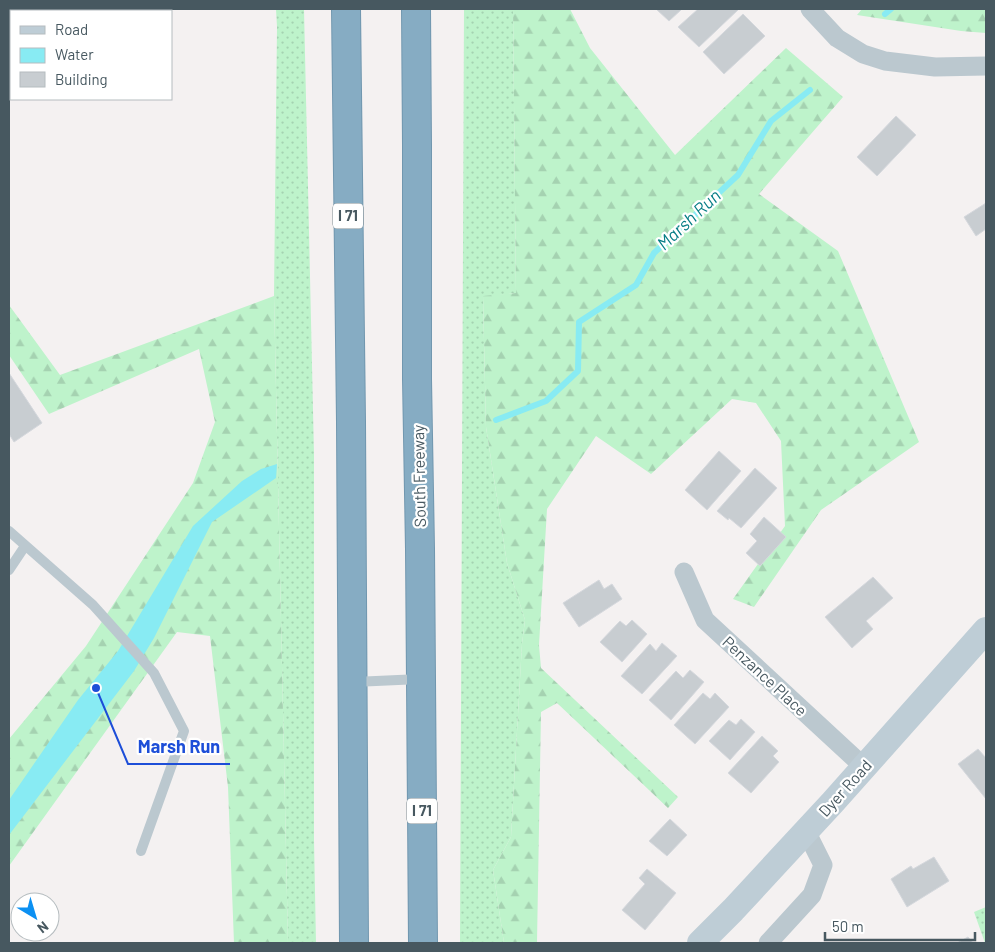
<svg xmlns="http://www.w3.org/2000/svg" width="995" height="952" viewBox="0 0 995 952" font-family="Barlow,sans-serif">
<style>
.grass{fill:url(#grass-dots)}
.forest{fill:url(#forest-firs)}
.water{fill:#88ebf3}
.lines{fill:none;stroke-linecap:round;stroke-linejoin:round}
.stream{stroke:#88ebf3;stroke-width:6}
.building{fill:#c8cdd1;stroke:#d5d8dd}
.highway-casing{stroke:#7197af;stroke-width:30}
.lane{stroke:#bbc8cf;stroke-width:10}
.street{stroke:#bbc8cf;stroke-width:19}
.secondary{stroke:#becdd6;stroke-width:26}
.highway{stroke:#86acc3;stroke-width:28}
.labels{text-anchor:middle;stroke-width:4.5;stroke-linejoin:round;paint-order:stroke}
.shield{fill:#fff;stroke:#7e8a90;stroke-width:1}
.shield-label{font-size:15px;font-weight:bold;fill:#475860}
.street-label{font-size:16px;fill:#475860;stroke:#fff}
.water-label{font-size:18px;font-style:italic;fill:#067d86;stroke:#fff}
.leader{fill:none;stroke:#1d4ed8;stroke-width:2}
.callout-dot{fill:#1d4ed8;stroke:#fff;stroke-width:2}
.callout-label{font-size:18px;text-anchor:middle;font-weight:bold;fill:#1d4ed8;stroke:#fff;stroke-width:4.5;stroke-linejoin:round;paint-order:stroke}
</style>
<defs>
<pattern id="grass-dots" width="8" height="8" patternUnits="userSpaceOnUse" patternTransform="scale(1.25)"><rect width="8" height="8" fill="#bef3cb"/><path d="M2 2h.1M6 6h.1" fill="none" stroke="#a5d2b1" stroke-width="1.8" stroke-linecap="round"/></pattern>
<pattern id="forest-firs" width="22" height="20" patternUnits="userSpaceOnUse" patternTransform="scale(1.25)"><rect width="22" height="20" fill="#bef3cb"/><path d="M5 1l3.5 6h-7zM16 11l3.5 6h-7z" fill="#a5d2b1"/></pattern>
</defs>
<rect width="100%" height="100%" fill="#f4f1f1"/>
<!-- grass -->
<path class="grass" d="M276,9H304L314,454V840L316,943H288L274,296L277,27Z
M464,9H513L516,293L483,297L486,427L507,563L525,620L522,644L511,837L493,870L504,943H460Z
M986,907V943H985L974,912Z"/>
<!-- forest -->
<path class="forest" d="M513,9H570L590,48L675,155L786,48L843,97L759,194L838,251L919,442L821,510L754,607L733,599L785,526L781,441L756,403L732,399L651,474L596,436L547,509L539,645L541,668L678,797L668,808L557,703L541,712L537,943H504L493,870L511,837L522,644L525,620L507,563L486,427L483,296L516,293Z
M862,9H986V33L961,31L857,15Z
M274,296L288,943H234L228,787L210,636L177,632L9,866V739L86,646L193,483L215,422L199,349L49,414L9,355V305L60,375Z"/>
<!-- water -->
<path class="water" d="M277,464L276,478L212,522L154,638L134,671L9,835V800L78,700L118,651L193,526L242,481L261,469Z"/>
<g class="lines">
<!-- stream -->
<path class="stream" d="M885,14L891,9
M496,420L546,401L578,371L579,322L636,285L654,253L738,175L771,121L810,90"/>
</g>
<!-- building -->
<path class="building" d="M656,9H682L669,21Z
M698,9H739L699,47L678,27Z
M743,14L765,36L724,74L703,52Z
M896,116L916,135L877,176L857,157Z
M986,203V229L976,236L964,217Z
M9,373L42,423L14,442L9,434Z
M719,451L741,471L707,510L685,490Z
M755,468L777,488L741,528L729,518L728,520L717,511Z
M764,517L786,537L760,566L746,553L757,541L750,534Z
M873,577L893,598L866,621L873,629L852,648L825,617Z
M599,580L604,589L612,584L622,599L579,627L563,603Z
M632,620L647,634L622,662L600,642L620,621L626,626Z
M662,643L677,656L642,694L621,676L650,644L656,651Z
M690,670L704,682L671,720L649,700L676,671L683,678Z
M703,693L710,699L715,693L729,707L695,744L674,725Z
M741,719L755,732L730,760L709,741L729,720L736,725Z
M762,736L778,751L773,756L779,762L751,793L728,773Z
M978,749L986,758V799L958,764Z
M670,819L687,835L667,856L649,841Z
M934,857L949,881L907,907L891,879L911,866L913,869Z
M647,869L676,893L645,930L622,910L645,884L639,878Z
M968,937L973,943H957Z"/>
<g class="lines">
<defs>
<path id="highway" d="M346,9L351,422L354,943
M416,9L417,145V379L420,549L423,943"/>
</defs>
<!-- highway casing -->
<use href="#highway" class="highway-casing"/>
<!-- lane -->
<path class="lane" d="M9,531L93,605L154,673L184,731L141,851
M9,570L25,546
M354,682L420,679"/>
<!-- street -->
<path class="street" d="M810,9L837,38L863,54L885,61L935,67L986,66
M684,572L705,620L864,767
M768,943L812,895L823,865L806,831"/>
<!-- secondary -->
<path class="secondary" d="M700,943L733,910L833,802L986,630"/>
<!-- highway -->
<use href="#highway" class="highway"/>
</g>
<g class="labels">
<!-- shield labels -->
<g class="shield">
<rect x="333" y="203.5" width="30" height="25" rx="4"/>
<rect x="407" y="798.5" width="30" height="25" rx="4"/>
</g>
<g class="shield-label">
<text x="348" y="221">I 71</text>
<text x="422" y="816">I 71</text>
</g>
<!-- street labels -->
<g class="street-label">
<text transform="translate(419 476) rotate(-91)" y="6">South Freeway</text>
<text transform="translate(765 676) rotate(43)" y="6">Penzance Place</text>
<text transform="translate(845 788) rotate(-48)" y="6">Dyer Road</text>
</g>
<!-- water labels -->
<g class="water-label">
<text transform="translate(689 220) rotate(-43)" y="6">Marsh Run</text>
</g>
</g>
<!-- callouts -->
<path class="leader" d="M96 688L128 764H230"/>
<circle class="callout-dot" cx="96" cy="688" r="5"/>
<g class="callout-label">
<text x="179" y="753">Marsh Run</text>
</g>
<!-- border -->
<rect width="995" height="952" fill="none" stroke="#475860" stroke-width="20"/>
<!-- legend -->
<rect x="10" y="10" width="162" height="90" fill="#ffffff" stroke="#b5bcbf"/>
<rect x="20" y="26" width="25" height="8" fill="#becdd6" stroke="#b5bcbf"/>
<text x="55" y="35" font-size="15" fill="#475860">Road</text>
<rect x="20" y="48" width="25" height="15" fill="#88ebf3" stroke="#b5bcbf"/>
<text x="55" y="60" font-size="15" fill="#475860">Water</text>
<rect x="20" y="72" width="25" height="15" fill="#c8cdd1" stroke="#b5bcbf"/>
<text x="55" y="85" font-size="15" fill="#475860">Building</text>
<!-- north arrow -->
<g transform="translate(35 917) rotate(142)"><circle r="24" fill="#ffffff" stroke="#b5bcbf"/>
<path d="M0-4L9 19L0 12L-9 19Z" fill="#0c90f2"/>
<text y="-8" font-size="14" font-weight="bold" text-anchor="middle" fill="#475860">N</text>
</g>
<!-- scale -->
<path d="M825 932v8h150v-8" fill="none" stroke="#475860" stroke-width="2.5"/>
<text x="832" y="932" font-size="15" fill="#475860" stroke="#ffffff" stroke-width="4" paint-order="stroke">50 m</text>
</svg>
